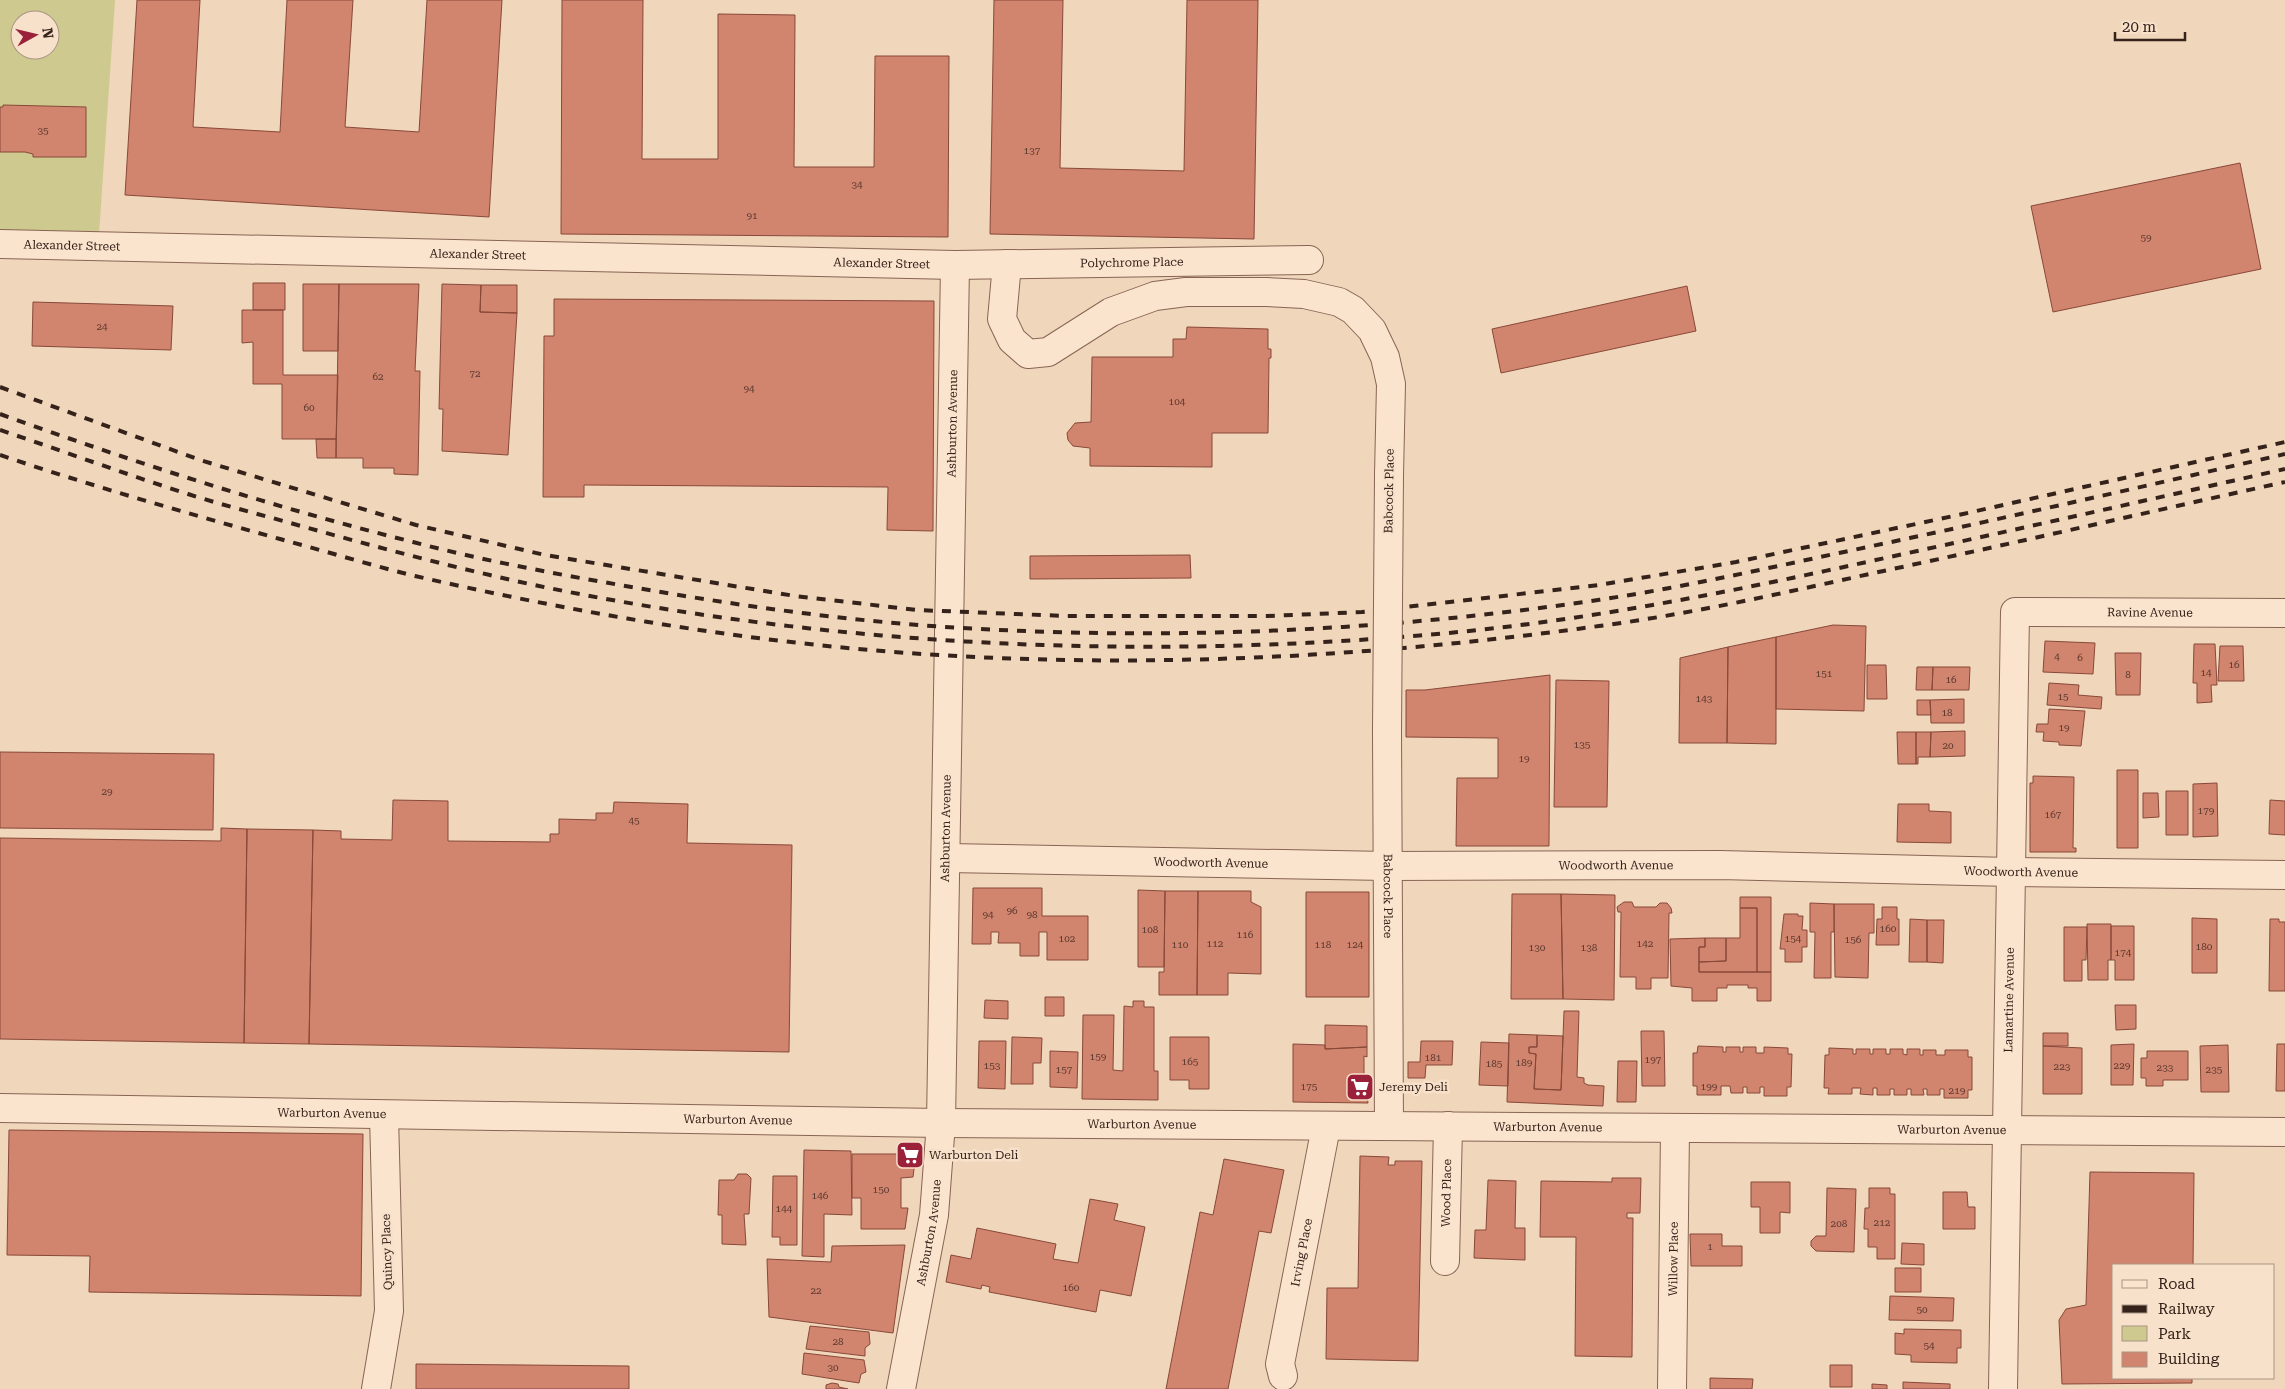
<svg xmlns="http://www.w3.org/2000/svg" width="2285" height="1389" viewBox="0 0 2285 1389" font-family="'Roboto Serif',serif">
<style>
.green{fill:#cec98e;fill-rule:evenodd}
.building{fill:#d1846e;stroke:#884938}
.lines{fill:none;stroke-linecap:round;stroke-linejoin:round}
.minor-casing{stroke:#876554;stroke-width:30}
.minor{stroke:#fbe4ce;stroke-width:28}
.rail{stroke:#35221a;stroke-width:4;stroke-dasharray:9 9;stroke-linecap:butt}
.minor-bridge-casing{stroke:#876554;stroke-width:30;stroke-linecap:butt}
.minor-bridge{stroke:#fbe4ce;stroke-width:28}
.labels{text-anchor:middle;stroke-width:5;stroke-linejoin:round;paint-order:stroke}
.number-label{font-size:10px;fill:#5c3a2f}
.street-label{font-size:12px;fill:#35221a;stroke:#f7e1ca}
.poi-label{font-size:12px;fill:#35221a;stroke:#f7e1ca;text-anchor:start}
</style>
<rect width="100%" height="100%" fill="#f0d6ba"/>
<!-- green -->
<path class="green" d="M0,0H115L99,234L0,230ZM20,20H50V50H20Z"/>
<!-- building -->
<path class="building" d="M137,0H200L193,127L280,132L287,0H353L345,127L419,132L427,0H502L489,217L125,195Z
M562,0H643L642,159H718V14L795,15L794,167H874L875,56H949L948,237L561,234Z
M994,0H1063L1060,168L1184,171L1187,0H1258L1254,239L990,234Z
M3,105L86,107V157H33V154L25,152H0V107H3Z
M2240,163L2261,269L2053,312L2031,206Z
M253,283H285V310H253Z
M303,284H339L338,351H303Z
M339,284H419L415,371H420L418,475L394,474V468H363V458H336Z
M442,284L481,285L480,312L517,313L508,455L442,451L443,409H439Z
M481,285H517V313L480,312Z
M1687,286L1696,331L1501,373L1492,329Z
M554,299L934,301L933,531L887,530L888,487L584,485V497H543L544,336H554Z
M33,302L173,306L171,350L32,346Z
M242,310H283V375H338L336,439H282V384H253V342L242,343Z
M1187,327L1268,329V349H1271V358H1269L1268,433H1212V467L1090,466V448L1073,446L1068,440L1067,433L1075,423L1091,422L1092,357H1173V339H1186Z
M316,439H336V458H317Z
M1190,555L1191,578L1030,579V556Z
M1833,625L1866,626L1864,711L1776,709V637Z
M1776,637V744L1727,743L1728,647Z
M2045,641L2095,643L2093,674L2043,672Z
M2194,644H2215L2217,685H2211L2212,702L2197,703V683H2193Z
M2220,646H2243L2244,681H2218Z
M1728,647L1727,743H1679L1680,658Z
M2115,653H2141L2140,695H2116Z
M1867,665H1886L1887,699H1867Z
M1917,667H1933L1932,690H1916Z
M1933,667H1970L1969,690H1932Z
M1550,675L1549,846H1456L1457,778H1498V738L1406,737V690H1425Z
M1556,680L1609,681L1607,807H1554Z
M2049,683L2079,685L2078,695L2102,697L2101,709L2047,705Z
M1964,699V723H1931L1930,700Z
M1917,700H1930L1931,715H1917Z
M2049,709L2085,711L2081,746L2059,745V742L2043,741L2044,732H2036L2037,724H2048Z
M1965,731V756L1930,757L1931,732Z
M1897,732H1916V764H1898Z
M1916,732H1931L1930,757H1918V764H1916Z
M0,752L214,754L213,830L0,828Z
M2117,770H2138V848H2117Z
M2033,776L2074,777L2073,848H2076V852H2030V783H2033Z
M2217,783L2218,836L2193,837V784Z
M2166,791H2188V835H2166Z
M2143,793H2158L2159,817L2143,818Z
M393,800L448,801V841L550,842V834H559V819L596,820V813H613L614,802L688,804L687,843L792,845L789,1052L309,1044L313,830L341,831V839L392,840Z
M2270,800L2285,801V835L2269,834Z
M1898,804H1929V811L1951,812V843L1897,842Z
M221,828L247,829L244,1043L0,1039V838L221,841Z
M247,829L313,830L309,1044L244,1043Z
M973,888H1042V916H1088V960H1047V932H1039V956H1020V943H998L999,932H991V944H972Z
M1138,890L1165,891L1164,967H1138Z
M1165,891H1198L1197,995H1159V972H1164Z
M1198,891H1251V902L1261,907V974L1228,973V995H1197Z
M1306,892H1369V997H1306Z
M1512,894H1561L1563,999H1511Z
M1561,894L1615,895L1614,1000L1563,999Z
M1740,897H1771V972H1757V908H1740Z
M1624,902H1632L1634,907H1656L1660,903H1667L1671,908L1672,913H1669L1668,978H1651V989H1636V977H1620L1621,912H1618L1617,907Z
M1810,903L1834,904V932H1831V978H1814L1815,932H1810Z
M1834,904H1874V933H1869L1868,978L1835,977Z
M1882,907H1897V919H1899V945H1876L1877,919H1882Z
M1740,908H1757V972H1699V962L1726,961V938H1740Z
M1784,914H1798V916H1803L1802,930H1807V947H1802V962H1785V949H1780Z
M2192,918L2217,919V973H2192Z
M1910,919L1927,920V962H1909Z
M2270,919H2279V922H2285V991H2269Z
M1927,920H1944L1943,963L1927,962Z
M2087,924H2111V960H2108V980H2088Z
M2111,926H2134V980H2115V960H2111Z
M2064,927H2087L2086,960H2082V981H2064Z
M1705,938H1726V961L1699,962V947H1705Z
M1705,938V947H1699V972H1771V1001H1757V988H1748V985H1727V988H1717V1001H1692V988L1671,986L1670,939Z
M1045,997H1064V1016H1045Z
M985,1000L1008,1001V1019L984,1018Z
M1133,1001H1144V1007H1154V1071H1158V1100L1082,1099L1083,1015H1114L1113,1070L1123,1071L1124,1006L1133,1007Z
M2115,1005H2136V1029L2116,1030Z
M1564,1011H1579L1577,1077L1584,1078V1083L1588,1085L1604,1086L1603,1106L1507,1102L1509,1034L1537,1035V1047H1529V1053L1536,1054L1534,1089L1561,1090Z
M1325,1025L1367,1026V1047L1325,1049Z
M1641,1031H1664L1665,1086H1642Z
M2043,1033H2068V1046H2043Z
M1537,1035L1563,1036L1561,1090L1534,1089L1536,1054L1529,1053V1047H1537Z
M1012,1037L1042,1038L1041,1063H1033V1084H1011Z
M1170,1037H1209V1089H1189V1080H1170Z
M979,1041H1006L1005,1089L978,1088Z
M1421,1041H1453L1452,1065H1426L1425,1078H1408V1062H1420Z
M1481,1042L1509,1043L1508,1086L1479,1085Z
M1293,1044L1325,1045V1049L1367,1047V1057L1364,1056V1094H1367L1368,1103L1293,1102Z
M2134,1044L2133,1085H2111V1045Z
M2277,1044H2285V1091H2276Z
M2228,1045L2229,1092H2201L2200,1046Z
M1698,1046L1723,1047V1052H1726V1047H1740V1052H1743V1047H1756V1053H1764V1047L1788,1048V1054H1792L1791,1087H1787V1096H1764V1087H1760V1093H1747V1087H1743V1093H1731L1730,1086H1721V1095H1697V1086H1693V1053H1697Z
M2043,1046L2082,1048V1094H2043Z
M1829,1048L1853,1049V1054H1856V1049H1870V1054H1873V1049H1886V1054H1890V1049H1903V1054L1907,1055V1049H1920V1055H1923V1050H1936V1055H1945V1050H1968V1057H1972V1090H1968V1098H1944V1089H1940V1095H1927V1089H1923L1924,1095H1911V1089H1907V1095H1894V1089H1890V1095H1877V1088H1873V1095L1860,1094L1861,1088H1852V1094H1828L1829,1088H1824L1825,1055H1829Z
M1050,1051L1078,1052L1077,1088L1050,1087Z
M2147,1051H2188V1080H2163V1086H2146V1078H2141V1058H2147Z
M1618,1061H1637L1636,1102H1617Z
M9,1130L363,1134L361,1296L89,1292L90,1256L7,1255Z
M804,1150L851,1151L852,1215L824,1214V1257L802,1256Z
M852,1154H916L913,1177L901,1178V1208H908L905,1229H861V1198H852Z
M1360,1156L1389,1157L1388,1165H1395V1161H1422L1418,1361L1326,1359L1327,1288H1358Z
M1224,1159L1284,1170L1271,1233L1259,1231L1228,1389H1166L1200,1212L1213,1215Z
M2090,1172L2194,1173L2193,1265H2114V1378H2192V1383L2062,1384L2059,1320L2066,1309L2086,1305Z
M738,1174H747L751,1178L749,1214H744L746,1245L722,1244V1215H718L719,1180H734Z
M773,1176H797V1245H780V1237H772Z
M1612,1178H1641L1640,1213H1627V1218H1633L1632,1357L1575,1356L1576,1237H1540L1541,1181L1612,1182Z
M1488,1180L1516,1181L1515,1228H1525V1260L1474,1258L1475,1230H1486Z
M1751,1182H1790V1213L1780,1212V1233H1760V1207H1751Z
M1827,1188L1856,1189L1854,1252L1816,1251L1811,1246V1241L1816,1236H1826Z
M1869,1188H1890V1194H1895V1259H1877V1247H1868V1229H1864L1865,1208H1869Z
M1943,1192H1967L1968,1207H1975V1229H1943Z
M1090,1199L1118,1204L1114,1220L1145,1227L1131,1296L1100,1290L1096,1312L989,1292L990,1287L982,1285L981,1289L946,1282L951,1255L971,1259L977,1228L1056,1244L1053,1259L1078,1263Z
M1690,1234H1722V1246H1742V1266H1691Z
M1902,1243L1924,1244V1265L1901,1264Z
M905,1245L893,1333L769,1317L767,1259L831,1262L832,1246Z
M1895,1268H1921V1292H1895Z
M1890,1296L1954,1298L1953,1321L1889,1320Z
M810,1326L869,1332L870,1344L865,1348V1356L806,1349Z
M1904,1329L1961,1330V1348H1957V1363L1911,1362V1355L1895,1354V1333L1904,1334Z
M804,1353L864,1360L866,1372L861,1374L859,1383L802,1374Z
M416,1364L629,1366V1389H416Z
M1830,1365H1852V1387H1830Z
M1710,1378L1753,1379L1752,1389H1710Z
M1903,1382L1950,1384V1389H1903Z
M832,1383L838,1384L839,1387L848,1389H826V1385Z
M1872,1384L1887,1385V1389H1872Z"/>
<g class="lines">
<defs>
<g id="minor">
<path id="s1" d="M0,244L955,265L1309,260"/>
<path d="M1007,264L1002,319L1012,340L1028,354L1048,352L1111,312L1155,296L1186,292H1266L1304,294L1339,302L1353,310L1372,330L1385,357L1391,384L1389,475"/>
<path id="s2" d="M1387,731L1389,1126"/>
<path id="s3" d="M947,858L1387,866L1720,865L2011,872L2285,875"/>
<path id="s4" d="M0,1108L941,1123L2285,1132"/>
<path id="s5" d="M1445,1261L1448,1126"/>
<path id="s6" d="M1283,1376L1280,1364L1326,1127"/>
<path d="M376,1389L389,1311L384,1115"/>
<path id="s7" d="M901,1389L934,1215L941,1123L955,265"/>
<path id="s8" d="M1672,1389L1675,1129"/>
<path id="s9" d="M2003,1389L2015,612L2285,613"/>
</g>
</defs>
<!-- minor casing -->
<use href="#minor" class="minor-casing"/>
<!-- minor -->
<use href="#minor" class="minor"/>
<!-- rail -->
<path class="rail" d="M0,387L200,460L416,525L545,555L795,596L917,610L1066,616H1268L1362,612L1599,585L1736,562L1963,514L2285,442
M0,414C136,463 273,507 413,542C481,560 551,573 620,585C739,606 859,623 980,629C1186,640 1394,630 1598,600C1679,588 1759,570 1839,553C1988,522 2137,488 2285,454
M0,430C63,451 125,474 188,494C225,506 263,515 301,526C380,548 459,569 539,586C841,648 1152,661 1459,632C1602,618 1744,589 1885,558C2019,529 2152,499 2285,469
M0,455C92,486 186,513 280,539C325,551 370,565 415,576C582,614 752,643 923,654C1149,669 1375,657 1599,626C1691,614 1783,593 1874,573C2011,544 2148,512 2285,482"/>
<defs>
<path id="minor-bridge" d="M1387,731L1389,475"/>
</defs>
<!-- minor-bridge casing -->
<use href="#minor-bridge" class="minor-bridge-casing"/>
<!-- minor-bridge -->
<use href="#minor-bridge" class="minor-bridge"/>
</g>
<!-- icons -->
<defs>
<symbol id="supermarket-square" viewBox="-11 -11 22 22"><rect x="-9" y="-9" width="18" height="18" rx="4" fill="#9a2139" stroke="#f7e1ca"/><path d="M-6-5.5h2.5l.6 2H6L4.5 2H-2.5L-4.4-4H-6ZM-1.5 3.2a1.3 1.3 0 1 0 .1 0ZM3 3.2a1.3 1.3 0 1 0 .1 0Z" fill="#fff"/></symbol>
</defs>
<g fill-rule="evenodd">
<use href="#supermarket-square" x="1344" y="1071" width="32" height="32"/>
<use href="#supermarket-square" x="894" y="1139" width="32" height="32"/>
</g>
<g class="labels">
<!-- number labels -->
<g class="number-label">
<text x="43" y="134">35</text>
<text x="1032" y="154">137</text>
<text x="857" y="188">34</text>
<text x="752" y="219">91</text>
<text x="2146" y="241">59</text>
<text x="102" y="330">24</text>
<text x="475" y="377">72</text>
<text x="378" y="380">62</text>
<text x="749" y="392">94</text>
<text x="1177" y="405">104</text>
<text x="309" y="411">60</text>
<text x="2057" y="660">4</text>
<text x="2080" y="661">6</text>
<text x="2234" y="668">16</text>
<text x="2206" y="676">14</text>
<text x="1824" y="677">151</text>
<text x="2128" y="678">8</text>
<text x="1951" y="683">16</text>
<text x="2063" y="700">15</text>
<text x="1704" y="702">143</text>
<text x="1947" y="716">18</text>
<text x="2064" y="731">19</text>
<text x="1582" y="748">135</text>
<text x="1948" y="749">20</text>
<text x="1524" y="762">19</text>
<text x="107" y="795">29</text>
<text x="2206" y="814">179</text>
<text x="2053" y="818">167</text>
<text x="634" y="824">45</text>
<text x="1012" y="914">96</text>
<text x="988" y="918">94</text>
<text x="1032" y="918">98</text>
<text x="1888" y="932">160</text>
<text x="1150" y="933">108</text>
<text x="1245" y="938">116</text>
<text x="1067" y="942">102</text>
<text x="1793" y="942">154</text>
<text x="1853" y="943">156</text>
<text x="1215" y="947">112</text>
<text x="1645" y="947">142</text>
<text x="1180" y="948">110</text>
<text x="1323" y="948">118</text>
<text x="1355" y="948">124</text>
<text x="2204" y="950">180</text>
<text x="1537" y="951">130</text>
<text x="1589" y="951">138</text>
<text x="2123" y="956">174</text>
<text x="1098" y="1060">159</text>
<text x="1433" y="1061">181</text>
<text x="1653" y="1063">197</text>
<text x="1190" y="1065">165</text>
<text x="1524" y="1066">189</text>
<text x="1494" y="1067">185</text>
<text x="992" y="1069">153</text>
<text x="2122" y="1069">229</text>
<text x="2062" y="1070">223</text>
<text x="2165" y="1071">233</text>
<text x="1064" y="1073">157</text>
<text x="2214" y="1073">235</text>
<text x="1309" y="1090">175</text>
<text x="1709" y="1090">199</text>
<text x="1957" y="1094">219</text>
<text x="881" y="1193">150</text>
<text x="820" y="1199">146</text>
<text x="784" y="1212">144</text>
<text x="1882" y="1226">212</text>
<text x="1839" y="1227">208</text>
<text x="1710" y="1250">1</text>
<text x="1071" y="1291">160</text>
<text x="816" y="1294">22</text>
<text x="1922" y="1313">50</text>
<text x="838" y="1345">28</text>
<text x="1929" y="1349">54</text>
<text x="833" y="1371">30</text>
</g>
<!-- street labels -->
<g class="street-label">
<text dy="4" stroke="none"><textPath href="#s1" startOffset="72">Alexander Street</textPath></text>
<text dy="4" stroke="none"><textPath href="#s1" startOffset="478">Alexander Street</textPath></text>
<text dy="4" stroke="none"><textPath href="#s1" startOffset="882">Alexander Street</textPath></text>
<text dy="4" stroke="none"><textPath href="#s1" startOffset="1132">Polychrome Place</textPath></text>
<text dy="4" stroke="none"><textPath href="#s7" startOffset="969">Ashburton Avenue</textPath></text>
<text transform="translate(1389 491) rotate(-89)" y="4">Babcock Place</text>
<text dy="4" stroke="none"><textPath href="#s9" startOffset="912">Ravine Avenue</textPath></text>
<text dy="4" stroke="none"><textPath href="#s7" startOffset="564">Ashburton Avenue</textPath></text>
<text dy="4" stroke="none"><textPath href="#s3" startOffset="264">Woodworth Avenue</textPath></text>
<text dy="4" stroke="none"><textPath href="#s3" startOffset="669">Woodworth Avenue</textPath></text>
<text dy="4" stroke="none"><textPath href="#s3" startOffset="1074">Woodworth Avenue</textPath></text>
<text dy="4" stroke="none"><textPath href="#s2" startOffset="165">Babcock Place</textPath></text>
<text dy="4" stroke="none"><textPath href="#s9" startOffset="389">Lamartine Avenue</textPath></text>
<text dy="4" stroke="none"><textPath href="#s4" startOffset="332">Warburton Avenue</textPath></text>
<text dy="4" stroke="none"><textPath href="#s4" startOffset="738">Warburton Avenue</textPath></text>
<text dy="4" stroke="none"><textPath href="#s4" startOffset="1142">Warburton Avenue</textPath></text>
<text dy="4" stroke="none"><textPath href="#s4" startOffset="1548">Warburton Avenue</textPath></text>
<text dy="4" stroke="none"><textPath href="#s4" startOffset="1952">Warburton Avenue</textPath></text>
<text dy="4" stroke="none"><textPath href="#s5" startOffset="68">Wood Place</textPath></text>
<text dy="4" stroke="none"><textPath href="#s7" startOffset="159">Ashburton Avenue</textPath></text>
<text transform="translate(387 1252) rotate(-92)" y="4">Quincy Place</text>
<text dy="4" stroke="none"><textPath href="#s6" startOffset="126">Irving Place</textPath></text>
<text dy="4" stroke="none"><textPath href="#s8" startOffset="130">Willow Place</textPath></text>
</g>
<!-- poi labels -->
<g class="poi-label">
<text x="1379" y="1091">Jeremy Deli</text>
<text x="929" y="1159">Warburton Deli</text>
</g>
</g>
<!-- legend -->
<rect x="2112" y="1264" width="162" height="115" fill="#f7e1ca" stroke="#a99584"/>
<rect x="2122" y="1280" width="25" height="8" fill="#fbe4ce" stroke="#a99584"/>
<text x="2158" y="1289" font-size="15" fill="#35221a">Road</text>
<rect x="2122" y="1305" width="25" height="8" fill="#35221a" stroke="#a99584"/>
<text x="2158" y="1314" font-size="15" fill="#35221a">Railway</text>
<rect x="2122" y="1326" width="25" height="15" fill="#cec98e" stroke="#a99584"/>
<text x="2158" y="1339" font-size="15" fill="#35221a">Park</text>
<rect x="2122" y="1352" width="25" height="15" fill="#d1846e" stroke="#a99584"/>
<text x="2158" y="1364" font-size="15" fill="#35221a">Building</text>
<!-- north arrow -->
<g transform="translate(35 35) rotate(82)"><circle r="24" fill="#f7e1ca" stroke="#a99584"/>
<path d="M0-4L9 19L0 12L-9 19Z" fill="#9a2139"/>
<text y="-8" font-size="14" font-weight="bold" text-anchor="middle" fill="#35221a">N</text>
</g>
<!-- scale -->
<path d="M2115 32v8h70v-8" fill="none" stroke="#35221a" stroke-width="2.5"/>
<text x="2122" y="32" font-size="15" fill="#35221a" stroke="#f7e1ca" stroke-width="4" paint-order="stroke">20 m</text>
</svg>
